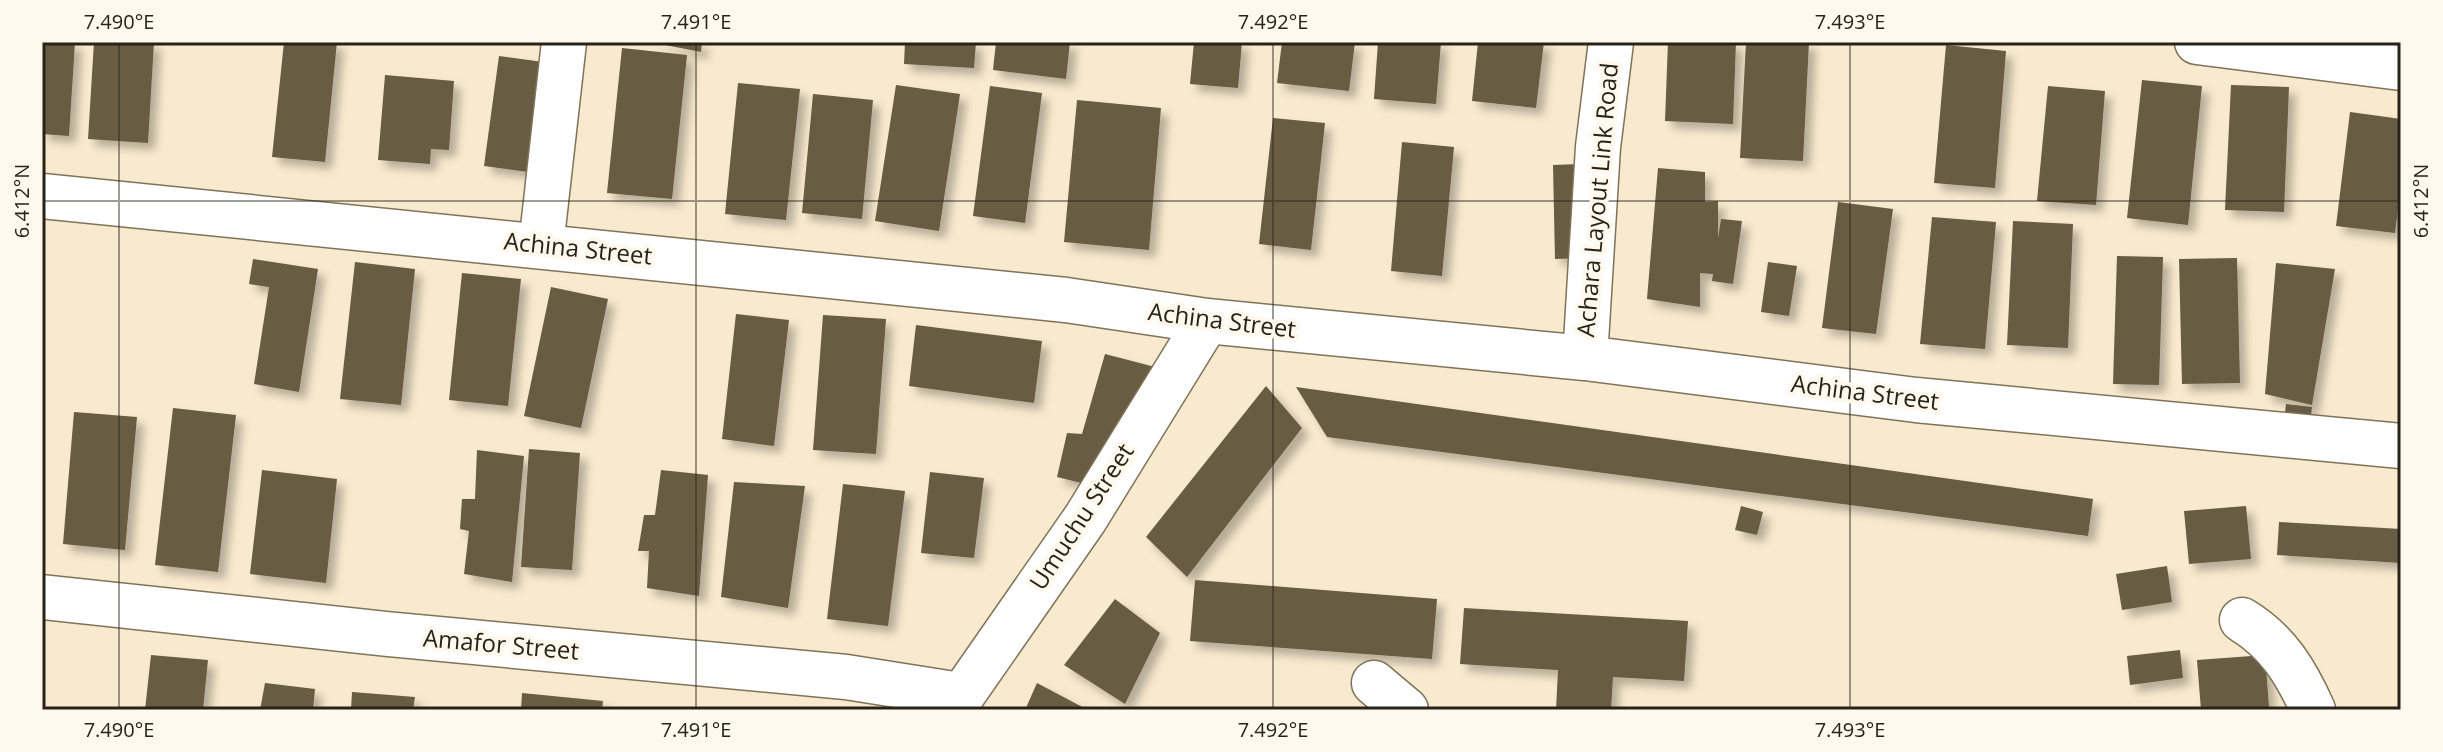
<svg xmlns="http://www.w3.org/2000/svg" width="2443" height="752" viewBox="0 0 2443 752" font-family="'Open Sans',sans-serif">
<style>
.building{fill:#675b42;filter:url(#shadow)}
.lines{fill:none;stroke-linecap:round;stroke-linejoin:round}
.minor-casing{stroke:#7f7359;stroke-width:47}
.minor{stroke:#fff;stroke-width:44}
.ticks{fill:none;stroke:#282318;stroke-width:2;stroke-opacity:0.45}
.labels{text-anchor:middle;stroke-width:8;stroke-linejoin:round;paint-order:stroke}
.street-label{font-size:24px;fill:#282318;stroke:#fef8ed}
.neatline{fill:none;stroke:#282318;stroke-width:3}
.ticks-label{font-size:20px;text-anchor:middle;fill:#282318}
</style>
<defs>
<filter id="shadow"><feDropShadow dx="7" dy="7" stdDeviation="4" flood-color="#0004"/></filter>
</defs>
<rect width="100%" height="100%" fill="#f8eace"/>
<!-- building -->
<path class="building" d="M42,42H75L69,136L42,134Z
M94,42H154L148,143L88,139Z
M284,42H337L325,162L272,157Z
M650,42H702L701,52Z
M905,42H976L974,68L904,64Z
M996,42H1070L1066,79L993,70Z
M1194,42H1242L1238,88L1190,84Z
M1282,42H1355L1349,91L1277,83Z
M1378,42H1441L1436,104L1374,99Z
M1478,42H1544L1536,108L1472,101Z
M1668,42H1736L1733,124L1665,121Z
M1746,42H1809L1803,161L1740,158Z
M1946,45L2006,51L1995,188L1934,183Z
M622,48L687,55L672,199L607,193Z
M499,56L543,62L528,172L484,166Z
M385,75L454,81L449,150L431,149L430,164L378,160Z
M2142,80L2202,86L2188,225L2127,218Z
M738,83L800,89L786,220L725,214Z
M896,85L960,94L939,231L875,221Z
M2231,85L2289,87L2284,212L2225,210Z
M990,86L1042,93L1025,223L973,216Z
M2048,86L2105,91L2096,205L2037,201Z
M813,94L873,100L862,219L802,213Z
M1077,100L1161,108L1149,250L1064,242Z
M2350,112L2401,119V185L2395,233L2336,226Z
M1273,118L1325,123L1311,250L1259,244Z
M1402,142L1454,147L1442,276L1391,271Z
M1581,164L1585,258L1555,259L1553,165Z
M1658,168L1705,172V202L1718,201V238L1721,219L1742,221L1733,284L1712,281L1713,274L1700,273V307L1647,299Z
M1838,202L1893,209L1876,334L1822,328Z
M1932,217L1996,222L1985,349L1920,344Z
M2013,221L2073,224L2068,348L2007,345Z
M2117,256L2163,257L2159,385L2113,384Z
M2237,258L2240,383L2182,384L2179,259Z
M253,259L318,269L299,392L254,384L269,287L249,284Z
M355,262L415,269L401,405L340,399Z
M1768,262L1797,266L1789,316L1761,312Z
M2276,263L2335,269L2312,405L2265,394Z
M462,273L521,279L508,406L449,400Z
M551,287L608,299L581,428L524,416Z
M736,314L789,320L774,446L722,439Z
M823,315L886,319L876,454L813,450Z
M916,325L1042,341L1034,403L909,386Z
M1105,354L1159,368L1098,487L1057,477L1067,433L1082,434Z
M1266,386L1302,428L1187,577L1146,537Z
M1296,387L2093,499L2088,536L1327,437Z
M2286,404L2312,407L2310,425L2284,422Z
M173,408L236,415L218,572L155,565Z
M74,412L137,417L125,550L63,544Z
M529,449L580,453L572,570L521,567Z
M477,450L524,456L512,582L464,574L469,531L460,529L462,499H475Z
M262,470L337,479L326,583L250,574Z
M661,470L708,475L699,596L647,588L649,551H638L644,515H655Z
M930,472L984,478L974,558L921,553Z
M734,482L805,486L788,608L721,597Z
M843,484L905,491L888,626L827,619Z
M1741,506L1763,512L1757,535L1735,530Z
M2246,506L2251,559L2189,564L2184,511Z
M2279,522L2401,529V563L2277,555Z
M2167,566L2172,602L2122,610L2116,574Z
M1195,580L1437,599L1432,659L1190,641Z
M1115,599L1160,633L1125,704L1064,665Z
M1464,608L1688,621L1684,681L1613,677L1611,710H1556L1558,670L1460,664Z
M2180,650L2183,678L2130,685L2127,656Z
M151,655L208,660L203,710H145Z
M2265,655L2269,707L2201,710L2197,660Z
M265,683L315,689L313,710H260Z
M1037,683L1088,710H1025Z
M352,692L415,697L413,710H351Z
M522,693L603,701L602,710H521Z"/>
<g class="lines">
<defs>
<path id="minor" d="M2197,42L2401,68
M42,196L1066,300L1207,321L1585,358L1916,400L2401,446
M541,246L564,42
M1585,358L1598,147L1611,42
M42,597L387,634L846,677L960,695
M2242,620C2278,642 2296,672 2313,710
M1374,683L1406,710
M952,710L1085,519L1207,321"/>
</defs>
<!-- minor casing -->
<use href="#minor" class="minor-casing"/>
<!-- minor -->
<use href="#minor" class="minor"/>
</g>
<!-- ticks -->
<path class="ticks" d="M119,42V710M696,42V710M1273,42V710M1850,42V710M42,201H2401"/>
<g class="labels">
<!-- street labels -->
<g class="street-label">
<text transform="translate(1598 200) rotate(-85)" y="8">Achara Layout Link Road</text>
<text transform="translate(578 249) rotate(6)" y="8">Achina Street</text>
<text transform="translate(1222 321) rotate(7)" y="8">Achina Street</text>
<text transform="translate(1865 393) rotate(7)" y="8">Achina Street</text>
<text transform="translate(1082 517) rotate(-57)" y="8">Umuchu Street</text>
<text transform="translate(501 645) rotate(5)" y="8">Amafor Street</text>
</g>
</g>
<!-- border -->
<rect width="2443" height="752" fill="none" stroke="#fef8ed" stroke-width="88"/>
<rect x="44" y="44" width="2355" height="664" class="neatline"/>
<g class="ticks-label">
<text x="119" y="29">7.490°E</text>
<text x="696" y="29">7.491°E</text>
<text x="1273" y="29">7.492°E</text>
<text x="1850" y="29">7.493°E</text>
<text transform="translate(22 201) rotate(-90)" y="7">6.412°N</text>
<text transform="translate(2421 201) rotate(-90)" y="7">6.412°N</text>
<text x="119" y="737">7.490°E</text>
<text x="696" y="737">7.491°E</text>
<text x="1273" y="737">7.492°E</text>
<text x="1850" y="737">7.493°E</text>
</g>
</svg>
